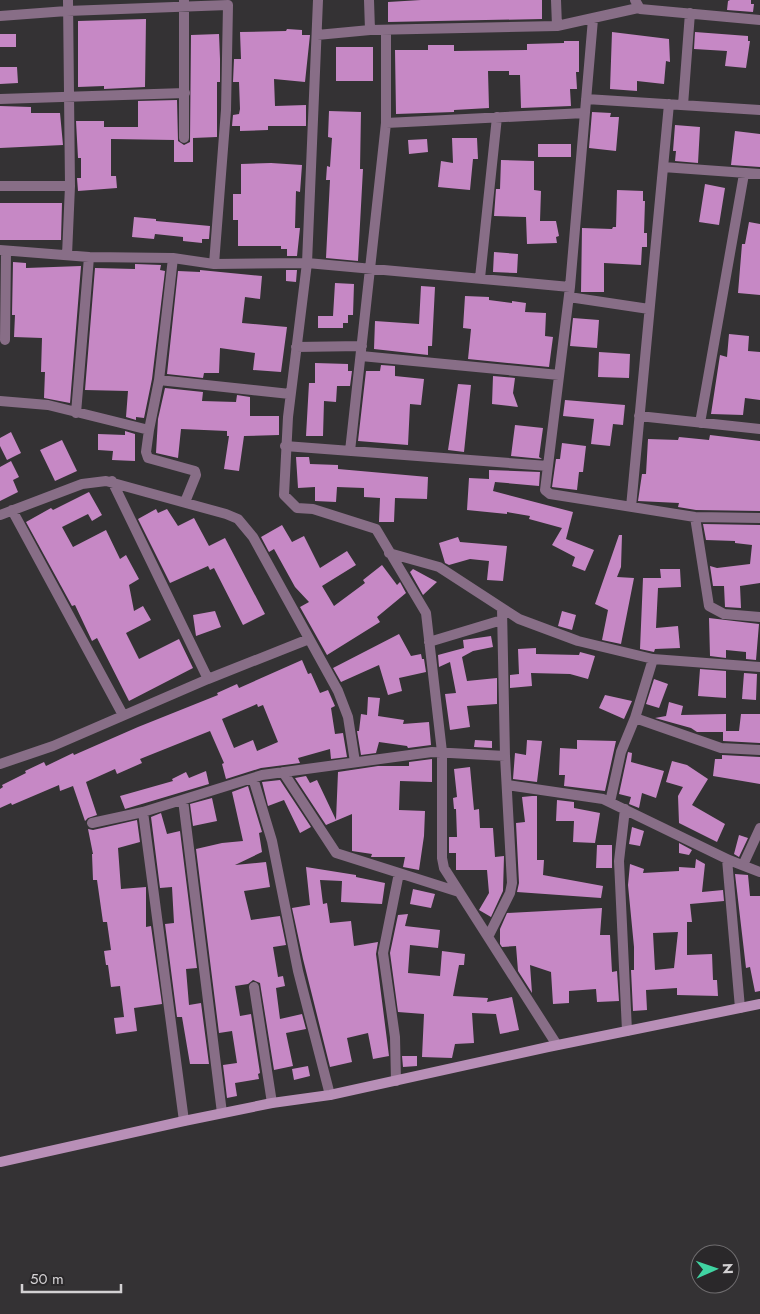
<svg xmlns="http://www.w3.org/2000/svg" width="760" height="1314" viewBox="0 0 760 1314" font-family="Jost,sans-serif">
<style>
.building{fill:#c688c5;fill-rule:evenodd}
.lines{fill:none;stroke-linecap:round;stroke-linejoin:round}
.street{stroke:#886e87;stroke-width:10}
.secondary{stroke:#b88fb7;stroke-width:10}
</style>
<rect width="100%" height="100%" fill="#343234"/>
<!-- building -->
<path class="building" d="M421,0H542V19L388,22V2Z
M751,0V4H754L753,12L727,10L728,1L730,0Z
M146,19L145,87L104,89V86L78,87V21Z
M287,29L302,30V35H310L305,82L274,79L275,106L306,105V126H268V130L240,131V126H232L233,115L239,114L240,109L239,82H233L234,59H241L240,32L286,31Z
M612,32L669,39L670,62L666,61L664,84L637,81V91L610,89Z
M695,32L748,36V41H750L746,68L725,66L727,51L694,49Z
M0,34H16V47H0Z
M219,34L220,59V82H217V137L193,138V162H174V140L111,139V176H116L117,188L78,191L77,178H81V158H78L76,121H104V127H138V101L177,100L178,141L184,145L190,142L191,35Z
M564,41H579V72H576L577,89H570L571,106L521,108L520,75H509V71H488L489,108L454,110V112L396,114L395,50H428V45H454V51L527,50V44L564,43Z
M336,47H373V81H336Z
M0,67H17L18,83L0,84Z
M0,106L31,107V113H60L63,145L0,148Z
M329,111L361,112L360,169H363L358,261L326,258L330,180H326L327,166L330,167L332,138L328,137Z
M592,112L611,113L610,117H619L616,151L589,148Z
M675,125L700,127L698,163L675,161L676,151H673Z
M735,131L760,134V167L731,165Z
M452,138H477L478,159H473L470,190L438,187L441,161L453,163Z
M427,139L428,152L409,154L408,140Z
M538,144H571V157H538Z
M501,160L534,161V190L541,191L540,221H556L559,236L556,237L557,243L527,244L526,217L494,216L496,189H500Z
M271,163L302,165L300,192L296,191L295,228H300L297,256H287V249H281V246H238V220H233V194H241V164Z
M705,184L725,188L719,225L699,222Z
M617,190L643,191V201H645L644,233H647V247H642L641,265L604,263V292H581L582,228L612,229L613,227H616Z
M0,203H62L61,240H0Z
M134,217L156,219V221L210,226L209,239H202V243L183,241V237L155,234L154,239L132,237Z
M749,222L760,224V295L738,293L742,244H745Z
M494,252L518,254L517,273L493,272Z
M13,262L26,263V268L81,266L70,403L44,398L45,372H41L42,338L14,337L15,315H12Z
M135,264L161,265L160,270L165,271L152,379L144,418L136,417V420L126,417L128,391L85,390L95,268L135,269Z
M200,270L262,276L260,299L245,297L242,323L287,327L281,372L253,370L255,353L220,348L219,373H204L203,378L167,374L178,271L200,272Z
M286,270H297L296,282L286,281Z
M335,283L354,284L353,315H348V323H343V328H318V316H333Z
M421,286L435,287L432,346H428V355L374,349L375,321L419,324Z
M465,296L489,297V300L512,303V301L526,303L525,312L546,313L545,336L553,337L549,367L468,359L471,329L463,328Z
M573,318L599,320L597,348L570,346Z
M729,334L749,336L748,351L760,352V400L745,398L743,415L711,414L720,355L727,357Z
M599,352L630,354L629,378L598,377Z
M315,363L348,364V371H352L350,386H337L336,402L324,401L323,436H306L309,383H315Z
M381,365L395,366V376L424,379L421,405L410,404L408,445L358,441L366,371H380Z
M493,376L515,378L513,393L518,407L492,404Z
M458,384L471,385L464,452L448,450Z
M165,388L203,392L202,401L236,402L237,395L250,397V416H279V435L244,436L239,471L224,469L229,436H227V431L181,429L178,458L156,453L158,419Z
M565,400L625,405L623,425L613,424L610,446L591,444L594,419L563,416Z
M515,425L543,428L539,457L542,459L511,456Z
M125,431L135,434V461L112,460L113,451L98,450V434L125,435Z
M11,432L21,453L7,460L0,446V438Z
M710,435L760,441V511L696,510L678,507L679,503L638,501L642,474H646L648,439L678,440L679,437L709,440Z
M62,440L77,471L55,481L40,450Z
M562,443L586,446L583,472H579L577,490L552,487L556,459H560Z
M296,457H309L310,464L338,465V469L428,477L427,499L395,498L394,522H379L380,498L364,497V488L337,487L336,502L315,501V487L298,488Z
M11,461L19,477L13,480L18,492L0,501V467Z
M489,470L540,472L539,486L495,482L493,491L573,512L566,539L594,550L585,571L572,566L575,557L552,545L562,528L529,519L530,516L507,512V514L467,510L469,478L489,479Z
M89,492L102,515L92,521L88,514L62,527L73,547L106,530L120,559L126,555L139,579L129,585L134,611L143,606L151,620L126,633L139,659L179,639L193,668L129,701L97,638L92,641L75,605L72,606L26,522L51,508L53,510Z
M156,509L158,513L167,509L178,526L194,518L209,546L225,538L265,614L243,625L214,568L210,570L208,566L170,583L138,519Z
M703,524L760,525V583L740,586L741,608L725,607L724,586H713L710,566L717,568L750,564L752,545L735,543V541L706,540Z
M282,525L292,542L304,536L320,568L347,551L356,565L322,586L334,606L365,583L363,580L382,565L397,585L400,582L406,593L377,617L380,622L327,655L300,607L309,602L295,587L274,549L269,552L261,537Z
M619,535H622L621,567L617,577L634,578L621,644L602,640L608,610L595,604Z
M458,537L460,542L507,546L503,581L487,580L489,561L470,559L449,565L445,563L439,543Z
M413,569L437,582L423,595L410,572Z
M660,569H680L681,587L658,588L656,628L678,626L680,648L655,649L654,652L640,649L643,578H661Z
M215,611L221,627L196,636L193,615Z
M562,611L576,615L572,630L558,626Z
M709,618L759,624L756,660L746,659V652L726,650V658L710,656Z
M399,634L411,656L421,654L422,659H424L426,672L399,678L402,691L388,695L379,665L341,682L333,668Z
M491,636L493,647L473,651L462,657L467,681L497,678V704L467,706L470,727L450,730L445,694L456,693L450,662L439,667L438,655L464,648L463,640Z
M536,648V654L579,655L580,652L595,656L588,679L570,674L531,673L532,686L510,688V675L519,674L518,649Z
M302,660L308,674L311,673L320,693L328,690L335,706L331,708L335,734L343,733L347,757L331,759L330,749L298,758L300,763L261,768L226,779L222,764L224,763L210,731L140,759L142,763L117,774L115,769L86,782L97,815L88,818L85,821L73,786L60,791L59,785L12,805L11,803L0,808V789L3,787L2,785L26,773L25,771L44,762L46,766L73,753L74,755L138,727L218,695L217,693L237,684L239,688ZM257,704L258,707L263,705L278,742L257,751L253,740L234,748L222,719Z
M700,669L726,671V698L698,696Z
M744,673L757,674L756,700L742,699Z
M654,679L668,684L659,708L646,704Z
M605,695L632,701L624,719L599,708Z
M368,697L380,698L378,716L404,720L403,724L429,722L431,745L408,748L407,746L379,742L376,753L361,755L357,731H359L361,714L367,715Z
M669,702L683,706L681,715L726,714V731H739L741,714H760V743L723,741V732H697L691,728L655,718L666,716Z
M475,740L492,741V748L474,747Z
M527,740L542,741L537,782L513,779L515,753L526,755Z
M577,740L616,741L605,791L564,786L565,775H559L560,748L577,749Z
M628,752L632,753L631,762L664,771L656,798L642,793L639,808L629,804L631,797L619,794Z
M722,755L760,757V784L713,776L715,759H722Z
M432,759V782L400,781L399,810L425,811L424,836L419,870L403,867L405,857H371L372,854L352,851V814L326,825L295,778L306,776L310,783L317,780L336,820L338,772L378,766H409V762Z
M672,761L687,765L708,779L692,805L725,824L717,842L679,823L678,796L683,787L666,782Z
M470,767L474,810L479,809L480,828H493L495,857L504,856L503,891L491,917L479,910L489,893L487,870H456V853H449V837H457L456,809H454L453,798L457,797L454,769Z
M206,771L209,784L125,809L120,796L173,781L172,779L186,772L189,778Z
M280,780L311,827L300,833L284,800L268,806L262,782Z
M248,786L262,832L259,833L262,852L235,865L266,862L270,887L244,891L251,920L280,916L286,945L273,947L278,977L283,976L285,986L276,988L280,1019L302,1014L306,1029L286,1033L293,1066L274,1070L260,983L253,980L248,984L235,986L240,1016L251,1014L260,1073L258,1074L259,1079L235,1083L237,1096L227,1098L223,1065L237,1063L232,1031L219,1033L196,849L222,843L243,841L232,792Z
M532,796H537V860H544L543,875L603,886L601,898L517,892L519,883L516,823L525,822L522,797Z
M212,798L217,821L193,826L190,804Z
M557,800L574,802V808L600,813L595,843L573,842L574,821H556Z
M161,813L167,834L180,831L197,968L186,969L189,1005L201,1003L209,1064H190L182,1017H177L165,924L174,923L172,887L160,888L151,817Z
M137,820L140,842L118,848L121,889L146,887V927L151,926L162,1004L134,1008L137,1031L116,1034L114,1018L124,1017L120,986L111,987L108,965H106L104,951L111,950L107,922H103L97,880H93L92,854H93L88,829L93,830Z
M632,827L644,831L640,846L629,844Z
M739,835L748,838L739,857L734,854Z
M679,843L692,850L689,855L679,853Z
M597,845H612V868H596Z
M696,859L705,864L702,892L723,890L724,901L690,904L692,922H687V955L712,954L713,980H717L718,996L677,995V988L646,990L647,1010L633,1011L631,970H634V947L628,885L630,864L644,869L643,873L679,871V867L695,868ZM678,932L674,968L655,970L653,933Z
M306,867L356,875V877L385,883L382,904L341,902L342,881L320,880L323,904L327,903L330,923L351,921L354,946L378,942L376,954L389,1056L373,1059L368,1033L347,1038L352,1062L330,1067L303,959L292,908L310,905Z
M735,874L748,875L750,896H760V991L755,992L750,967L746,968Z
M413,889L435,894L431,908L410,904Z
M602,908L600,935H610L612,972L617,971L619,1001L597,1002L596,989L569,991V1003L553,1004L551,972L530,965L532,993L518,971L516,946L502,947L500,944V929L507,913Z
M408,914L405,926L440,930L438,948L410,945L408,973L440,976L442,951L465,954L464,965H459L453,996L488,998L487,1002L512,997L519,1030L500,1034L496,1014L472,1013L474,1043L455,1044L452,1058L422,1057L424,1014L398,1012L390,953L398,915Z
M402,1056H417V1066L403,1067Z
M308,1066L310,1076L294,1080L292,1069Z"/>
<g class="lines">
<!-- street -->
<path class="street" d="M318,0L307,263L288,417L284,495L297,508L313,509L376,529L426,613L442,752V858L444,868L557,1045
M369,0L370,30
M556,0L557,26
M635,0L640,9L760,20
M184,1V138
M0,16L67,11L228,5L226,110L214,264
M593,19L570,287L545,490L550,494L695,517L760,518
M317,35L370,30L557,26L638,8
M0,99L185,93
M586,99L760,110
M683,105L690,13
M386,123L585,113
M663,167L760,174
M0,186H70
M0,250L89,257L173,258L214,264L307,263L570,287
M67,255L70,186L68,0
M480,278L497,117
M569,297L649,309
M5,340L6,251
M296,347L362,346
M361,356L559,375
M159,380L290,394
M0,401L48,405L149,430L159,380L173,258
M76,413L89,257
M639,416L760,429
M700,423L744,174
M149,430L146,452L148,458L195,471L196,475L185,502
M285,446L548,466
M350,451L386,123V31
M112,481L208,679
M631,507L669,104
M12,510L123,715
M0,515L82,484L106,481L226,514L238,519L253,537L338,691L348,717L355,762
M695,517L709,606L724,614L760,617
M389,553L439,567L519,619L578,641L653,659L760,667
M429,642L502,620
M635,718L721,748L760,750
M0,764L53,746L208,679L309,639
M283,772L336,853L459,892
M253,778L272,841L298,971L330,1095
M507,785L603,799L729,860L760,872
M183,800L222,1113
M610,802L621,752L635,718L653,659
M625,809L619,861L627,1031
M143,812L184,1121
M92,823L143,812L262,775L432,752L505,756
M727,859L740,1008
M743,865L760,828
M488,937L510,893L512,883L505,756L502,609
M254,987L272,1103
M396,1081L395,1037L383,953L399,873"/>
<!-- secondary -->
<path class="secondary" d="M0,1162L184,1121L272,1103L330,1095L548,1047L760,1004"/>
</g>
<!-- north arrow -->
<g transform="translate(715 1269) rotate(88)"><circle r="24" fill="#2a282a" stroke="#6e6c6e"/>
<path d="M0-4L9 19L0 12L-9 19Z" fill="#40d4a2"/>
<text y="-8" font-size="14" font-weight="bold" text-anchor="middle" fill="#d3d1d3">N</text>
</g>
<!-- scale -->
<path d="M22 1284v8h99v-8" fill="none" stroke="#d3d1d3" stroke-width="2.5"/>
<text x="30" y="1284" font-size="15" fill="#d3d1d3" stroke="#2a282a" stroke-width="4" paint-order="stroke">50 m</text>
</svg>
